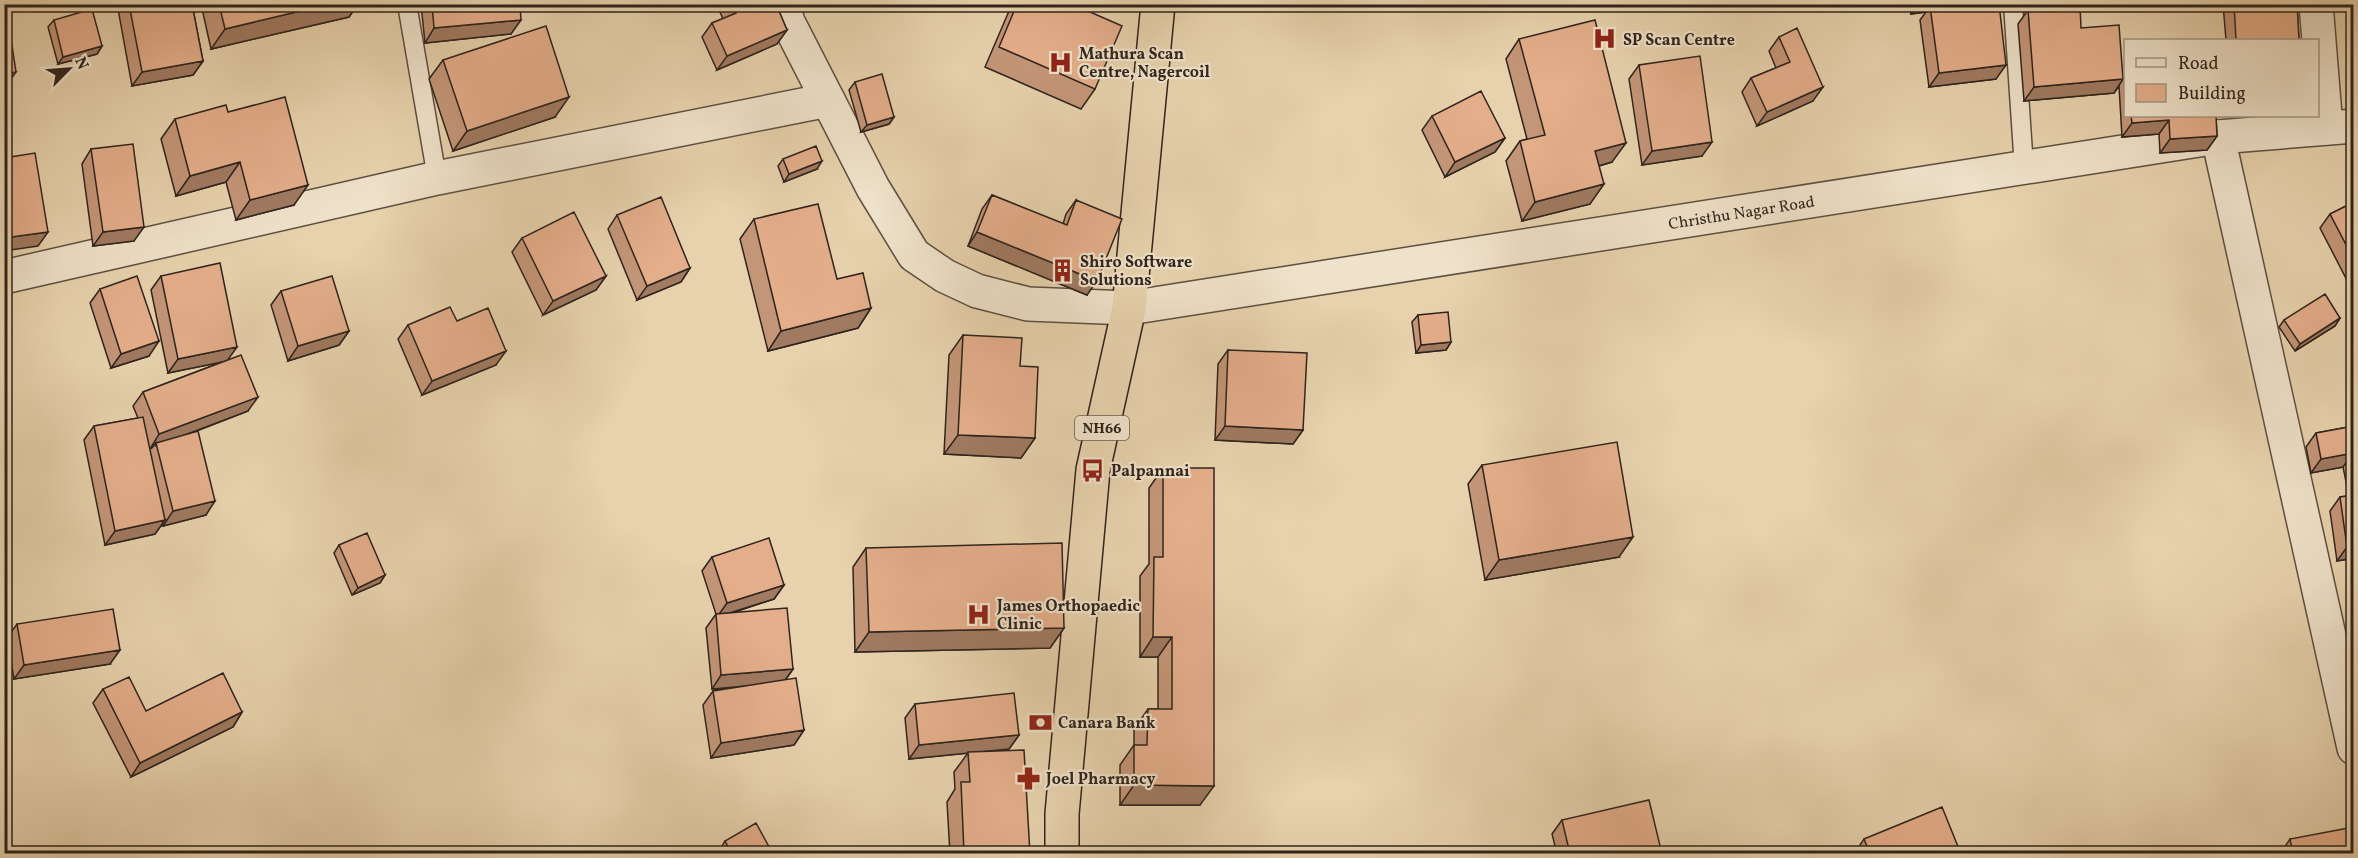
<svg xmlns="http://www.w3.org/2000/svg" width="2358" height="858" viewBox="0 0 2358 858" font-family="Vollkorn,serif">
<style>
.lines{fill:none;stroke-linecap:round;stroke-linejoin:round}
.service-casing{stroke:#5d5041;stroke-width:21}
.minor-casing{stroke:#5d5041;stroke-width:36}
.tertiary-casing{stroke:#5d5041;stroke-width:36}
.trunk-casing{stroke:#2f241d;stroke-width:36}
.service{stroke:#efe2ca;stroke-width:18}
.minor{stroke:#efe2ca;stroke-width:33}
.tertiary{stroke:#efe2ca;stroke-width:33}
.trunk{stroke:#e7d2ad;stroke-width:33}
.wall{fill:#c49678;stroke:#2f241d;stroke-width:1.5}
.shaded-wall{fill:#a07a61;stroke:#2f241d;stroke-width:1.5}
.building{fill:#e4ae8b;stroke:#2f241d;stroke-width:1.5}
.labels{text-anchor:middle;stroke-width:4.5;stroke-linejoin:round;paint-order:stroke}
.shield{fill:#efe2ca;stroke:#695d51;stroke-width:1.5}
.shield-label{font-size:15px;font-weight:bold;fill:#2f241d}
.poi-label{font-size:16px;font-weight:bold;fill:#2f241d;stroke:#efe2ca;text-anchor:start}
.street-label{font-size:16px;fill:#2f241d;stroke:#efe2ca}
</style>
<rect width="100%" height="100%" fill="#e7d2ad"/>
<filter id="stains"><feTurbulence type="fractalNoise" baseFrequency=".00333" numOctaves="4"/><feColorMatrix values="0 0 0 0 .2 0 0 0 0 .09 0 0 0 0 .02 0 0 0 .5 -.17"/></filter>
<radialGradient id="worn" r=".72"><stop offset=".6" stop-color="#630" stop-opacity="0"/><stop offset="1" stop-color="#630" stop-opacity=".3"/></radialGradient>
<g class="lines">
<defs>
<path id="service" d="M407,4L437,178
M2013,4L2024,168"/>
<path id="minor" d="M2316,4L2326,128
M2218,137L2354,748
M4,277L437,178L828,100"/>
<g id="tertiary">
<path id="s1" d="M783,4L788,22L873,188L914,255L945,276L977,291L1028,304L1129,308L2218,137L2354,126"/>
</g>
<path id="trunk" d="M1062,854V814L1093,470L1129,308L1158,4"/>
</defs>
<!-- service casing -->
<use href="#service" class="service-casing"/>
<!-- minor casing -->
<use href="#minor" class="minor-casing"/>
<!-- tertiary casing -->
<use href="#tertiary" class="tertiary-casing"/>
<!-- trunk casing -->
<use href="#trunk" class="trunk-casing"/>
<!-- service -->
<use href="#service" class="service"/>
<!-- minor -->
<use href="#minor" class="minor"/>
<!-- tertiary -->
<use href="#tertiary" class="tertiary"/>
<!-- trunk -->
<use href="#trunk" class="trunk"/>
</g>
<!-- wall -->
<path class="wall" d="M121,4H192L203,61L193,75L132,86L118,9Z
M201,4H358L349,17L211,49Z
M421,4H520L511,34L425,43Z
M725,4H776L787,30L777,44L717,70L702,37L712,23L723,19L720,12Z
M1012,4H1072L1095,89L1081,109L985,67Z
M1909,4H1999L1996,79L1929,87L1920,20L1926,12L1911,14Z
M2223,4H2297L2299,40H2226Z
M2028,10L2081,28L2123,78L2126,75V116H2216L2217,136L2207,150L2160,153L2159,134L2122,137L2119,86L2114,93L2024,101L2018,24Z
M54,20L102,46L97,54L58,64L48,27Z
M1779,37L1813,101L1757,126L1742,92L1751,78L1776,68L1769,51Z
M1519,39L1612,162L1599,166L1590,204L1522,221L1506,161L1520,141L1527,139L1506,59Z
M443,60L555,117L453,151L429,79Z
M1639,65L1702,156L1642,165L1629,79Z
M855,82L894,117L889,124L861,132L849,90Z
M228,112L294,205L236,220L226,182L176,196L161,139L175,119Z
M1432,116L1505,138L1495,152L1445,177L1422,130Z
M91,149L134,241L93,246L82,164Z
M783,159L817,169L784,182L778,166Z
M992,195L1063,224L1066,214L1076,200L1087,295L968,246L982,209Z
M2354,202V287L2351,288L2320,228L2330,214Z
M617,215L690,268L681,282L637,300L608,229Z
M754,219L871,308L858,328L768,351L740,239Z
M522,238L606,276L596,290L543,315L512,252Z
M161,276L228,360L248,411L189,434L206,515L163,526V523L155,534L105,545L84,440L94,426L138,418L133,406L143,392L222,362L168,373L151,290Z
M100,289L149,356L111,368L90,303Z
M281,291L349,331L339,345L288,361L271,305Z
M1418,315L1451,342L1446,350L1416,353L1412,322Z
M2340,318L2335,326L2295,351L2279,327L2284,320Z
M457,321L496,365L422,395L398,339L408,325Z
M963,335L1035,438L1021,458L944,454L949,355Z
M1228,350L1303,430L1293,444L1215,440L1218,364Z
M2354,426V558L2337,561L2330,511L2340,497L2349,496L2343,467L2311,473L2306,447L2316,433Z
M1482,465L1619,557L1485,580L1468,484Z
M1163,468L1200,805H1120V765L1134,745V729L1148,709H1158V657H1140V576L1149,564V488Z
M339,545L385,575L380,583L352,595L334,553Z
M866,548L1064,628L1050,648L855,652L853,567Z
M712,557L784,585L774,599L732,613L793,669L786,679L804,730L794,745L711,758L703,705L713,691L730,688L712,689L706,628L716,614L702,571Z
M17,624L110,664L14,679L7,638Z
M103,689L146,711L242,712L233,727L131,777L93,703Z
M915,704L1019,735L1009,749L979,752L1030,854H950L947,802L955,789L954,772L968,753L909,759L905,718Z
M1562,820L1662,854H1557L1552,834Z
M1864,839L1961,854H1854Z
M2290,839L2354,854H2280Z
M725,841L773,854H722L720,849Z"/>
<!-- shaded-wall -->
<path class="shaded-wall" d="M330,4H358L349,17L211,49L225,29Z
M1931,4H1954L1930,6L1926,12L1911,14L1916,7Z
M521,20L511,34L425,43L434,28Z
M787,30L777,44L717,70L727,56Z
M102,46L97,54L58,64L63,57Z
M203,61L193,75L132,86L142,72Z
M2006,65L1996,79L1929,87L1939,73Z
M16,72L6,86L4,87V74Z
M2123,79L2114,93L2024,101L2034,87Z
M1823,87L1813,101L1757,126L1767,112Z
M569,97L555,117L453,151L467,131Z
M894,117L889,124L861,132L867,125Z
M2169,120L2159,134L2122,137L2132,123Z
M2217,136L2207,150L2160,153L2170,139Z
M1505,138L1495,152L1445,177L1455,162Z
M1712,142L1702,156L1642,165L1652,151Z
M1626,143L1612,162L1581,171L1595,151Z
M822,161L817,169L784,182L789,174Z
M240,162L226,182L176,196L190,176Z
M1604,184L1590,204L1522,221L1535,202Z
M308,185L294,205L236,220L250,200Z
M144,227L134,241L93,246L103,232Z
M48,232L38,246L4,251V238Z
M977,232L1097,281L1087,295L968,246Z
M690,268L681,282L637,300L647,286Z
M606,276L596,290L543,315L553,301Z
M871,308L858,328L768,351L781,331Z
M2340,318L2335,326L2295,351L2300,344Z
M349,331L339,345L288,361L298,346Z
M159,341L149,356L111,368L121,354Z
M1451,342L1446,350L1416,353L1421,345Z
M237,347L227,361L168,373L178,359Z
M506,351L496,365L422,395L432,381Z
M258,397L248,411L156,446V443L152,448L150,449L159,434Z
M1225,426L1303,430L1293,444L1215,440Z
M958,435L1035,438L1021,458L944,454Z
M2353,453L2343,467L2311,473L2321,459Z
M215,501L206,515L163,526L173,511Z
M165,520L155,534L105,545L115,531Z
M1633,537L1619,557L1485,580L1499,560Z
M2354,546V558L2337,561L2347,547Z
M385,575L380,583L352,595L358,588Z
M784,585L774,599L717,617L727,603Z
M1064,628L1050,648L855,652L869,632Z
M1153,637H1172L1158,657H1140Z
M120,650L110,664L14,679L24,665Z
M793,669L783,683L712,689L721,675Z
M242,712L233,727L131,777L140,763Z
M804,730L794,745L711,758L721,743Z
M1019,735L1009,749L909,759L919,745Z
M1134,785L1214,786L1200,805H1120Z"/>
<!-- building -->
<path class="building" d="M129,4H192L203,61L142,72Z
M219,4H330L225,29Z
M432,4H520L521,20L434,28Z
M732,4H776L787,30L727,56L712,23L736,13Z
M1017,4H1072L1122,26L1095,89L999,47Z
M1916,4H1931L1916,7Z
M1943,4H1999L2006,65L1939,73L1930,6Z
M2234,4H2297L2299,40H2236Z
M2080,6L2081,28L2119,25L2123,79L2034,87L2028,10Z
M92,9L102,46L63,57L54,20Z
M8,19L16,72L4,74V20Z
M1595,20L1626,143L1595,151L1604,184L1535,202L1520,141L1545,135L1519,39Z
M546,26L569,97L467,131L443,60Z
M1797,28L1823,87L1767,112L1751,78L1790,62L1779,37Z
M1700,56L1712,142L1652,151L1639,65Z
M882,74L894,117L867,125L855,82Z
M1481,91L1505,138L1455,162L1432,116Z
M285,97L308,185L250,200L240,162L190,176L175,119L226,105L228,112Z
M2131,116H2216L2217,136L2170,139L2169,120L2132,123Z
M133,144L144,227L103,232L91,149Z
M816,146L822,161L789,174L783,159Z
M35,153L48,232L4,238V158Z
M992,195L1067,225L1076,200L1122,219L1097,281L977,232Z
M661,197L690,268L647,286L617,215Z
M2354,202V260L2330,214Z
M818,204L837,279L863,273L871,308L781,331L754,219Z
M574,212L606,276L553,301L522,238Z
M220,263L237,347L178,359L161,276Z
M137,276L159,341L121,354L100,289Z
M332,276L349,331L298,346L281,291Z
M2325,294L2340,318L2300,344L2284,320Z
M450,307L457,321L488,308L506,351L432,381L408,325Z
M1448,312L1451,342L1421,345L1418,315Z
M963,335L1022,338L1020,366L1038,367L1035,438L958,435Z
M1228,350L1307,353L1303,430L1225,426Z
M241,355L258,397L159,434L143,392Z
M143,417L165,520L115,531L94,426Z
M2354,426V456L2353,453L2321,459L2316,433Z
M198,431L215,501L173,511L156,443Z
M1617,442L1633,537L1499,560L1482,465Z
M1163,468H1214V786L1134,785V745H1147L1148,709H1172V637H1153L1154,557H1163Z
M2354,495V546L2347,547L2340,497Z
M367,533L385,575L358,588L339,545Z
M769,538L784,585L727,603L712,557Z
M1062,543L1064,628L869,632L866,548Z
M787,608L793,669L721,675L716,614Z
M113,609L120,650L24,665L17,624Z
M223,673L242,712L140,763L103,689L129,677L146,711Z
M796,678L804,730L721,743L713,691Z
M1014,693L1019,735L919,745L915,704Z
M1024,750L1030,854H964L961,782H970L968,752Z
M1649,800L1662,854H1570L1562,820Z
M1942,807L1961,854H1870L1864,839Z
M756,823L773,854H732L725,841Z
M2354,827V854H2293L2290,839Z"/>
<!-- icons -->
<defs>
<symbol id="hospital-bare" viewBox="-9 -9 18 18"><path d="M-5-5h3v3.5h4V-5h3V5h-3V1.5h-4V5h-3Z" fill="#8f2418" stroke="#efe2ca" stroke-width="2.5" paint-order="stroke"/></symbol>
<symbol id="building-bare" viewBox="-9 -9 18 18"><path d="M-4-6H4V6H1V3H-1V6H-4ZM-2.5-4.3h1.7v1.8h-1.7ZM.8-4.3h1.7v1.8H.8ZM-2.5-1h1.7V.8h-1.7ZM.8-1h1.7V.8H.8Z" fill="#8f2418" stroke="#efe2ca" stroke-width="2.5" paint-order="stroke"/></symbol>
<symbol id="bus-bare" viewBox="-9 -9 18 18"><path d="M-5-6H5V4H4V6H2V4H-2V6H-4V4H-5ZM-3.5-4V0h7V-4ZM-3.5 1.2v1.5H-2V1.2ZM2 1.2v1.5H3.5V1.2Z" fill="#8f2418" stroke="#efe2ca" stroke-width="2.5" paint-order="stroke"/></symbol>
<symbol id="bank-bare" viewBox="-9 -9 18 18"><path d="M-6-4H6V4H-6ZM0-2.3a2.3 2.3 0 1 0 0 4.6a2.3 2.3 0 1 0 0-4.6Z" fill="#8f2418" stroke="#efe2ca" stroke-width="2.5" paint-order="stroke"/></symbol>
<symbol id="pharmacy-bare" viewBox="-9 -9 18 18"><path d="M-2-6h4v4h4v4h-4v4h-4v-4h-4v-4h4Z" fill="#8f2418" stroke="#efe2ca" stroke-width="2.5" paint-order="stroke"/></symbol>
</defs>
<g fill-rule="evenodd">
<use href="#hospital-bare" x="1588" y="22" width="33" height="33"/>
<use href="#hospital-bare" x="1044" y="46" width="33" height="33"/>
<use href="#building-bare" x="1046" y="254" width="33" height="33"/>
<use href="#bus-bare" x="1076" y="454" width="33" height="33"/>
<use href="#hospital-bare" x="962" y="598" width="33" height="33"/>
<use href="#bank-bare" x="1024" y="706" width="33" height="33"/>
<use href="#pharmacy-bare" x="1012" y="762" width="33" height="33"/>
</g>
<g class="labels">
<!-- shield labels -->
<rect class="shield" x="1075" y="416" width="54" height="24" rx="4.5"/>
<g class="shield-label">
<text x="1102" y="433">NH66</text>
</g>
<!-- poi labels -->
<g class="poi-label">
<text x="1623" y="45">SP Scan Centre</text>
<text x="1079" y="59">Mathura Scan<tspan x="1079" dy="18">Centre, Nagercoil</tspan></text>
<text x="1080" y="267">Shiro Software<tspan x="1080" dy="18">Solutions</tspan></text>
<text x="1111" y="476">Palpannai</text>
<text x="997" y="611">James Orthopaedic<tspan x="997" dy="18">Clinic</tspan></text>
<text x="1058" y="728">Canara Bank</text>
<text x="1046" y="784">Joel Pharmacy</text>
</g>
<!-- street labels -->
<g class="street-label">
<text dy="6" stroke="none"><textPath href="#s1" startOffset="1130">Christhu Nagar Road</textPath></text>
</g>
</g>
<!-- margin -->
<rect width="2358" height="858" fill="none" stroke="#e7d2ad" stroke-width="24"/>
<rect x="6" y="6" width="2346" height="846" fill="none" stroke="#2f241d" stroke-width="3"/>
<rect x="12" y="12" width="2334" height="834" fill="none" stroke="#2f241d" stroke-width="1.5"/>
<!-- legend -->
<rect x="2124" y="39" width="195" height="78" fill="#efe2ca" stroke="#a29685" stroke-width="1.5"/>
<rect x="2136" y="58" width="30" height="9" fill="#efe2ca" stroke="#a29685" stroke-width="1.5"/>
<text x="2178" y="69" font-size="18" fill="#2f241d">Road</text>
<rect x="2136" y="84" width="30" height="18" fill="#e4ae8b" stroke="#a29685" stroke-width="1.5"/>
<text x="2178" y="99" font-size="18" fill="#2f241d">Building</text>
<!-- north arrow -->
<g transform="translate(69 69) rotate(65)" stroke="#efe2ca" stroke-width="4.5" paint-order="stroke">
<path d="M0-4.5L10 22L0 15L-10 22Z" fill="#2f241d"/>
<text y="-9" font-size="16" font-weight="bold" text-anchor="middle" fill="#2f241d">N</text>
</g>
<rect width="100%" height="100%" filter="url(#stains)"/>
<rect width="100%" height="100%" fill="url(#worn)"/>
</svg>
